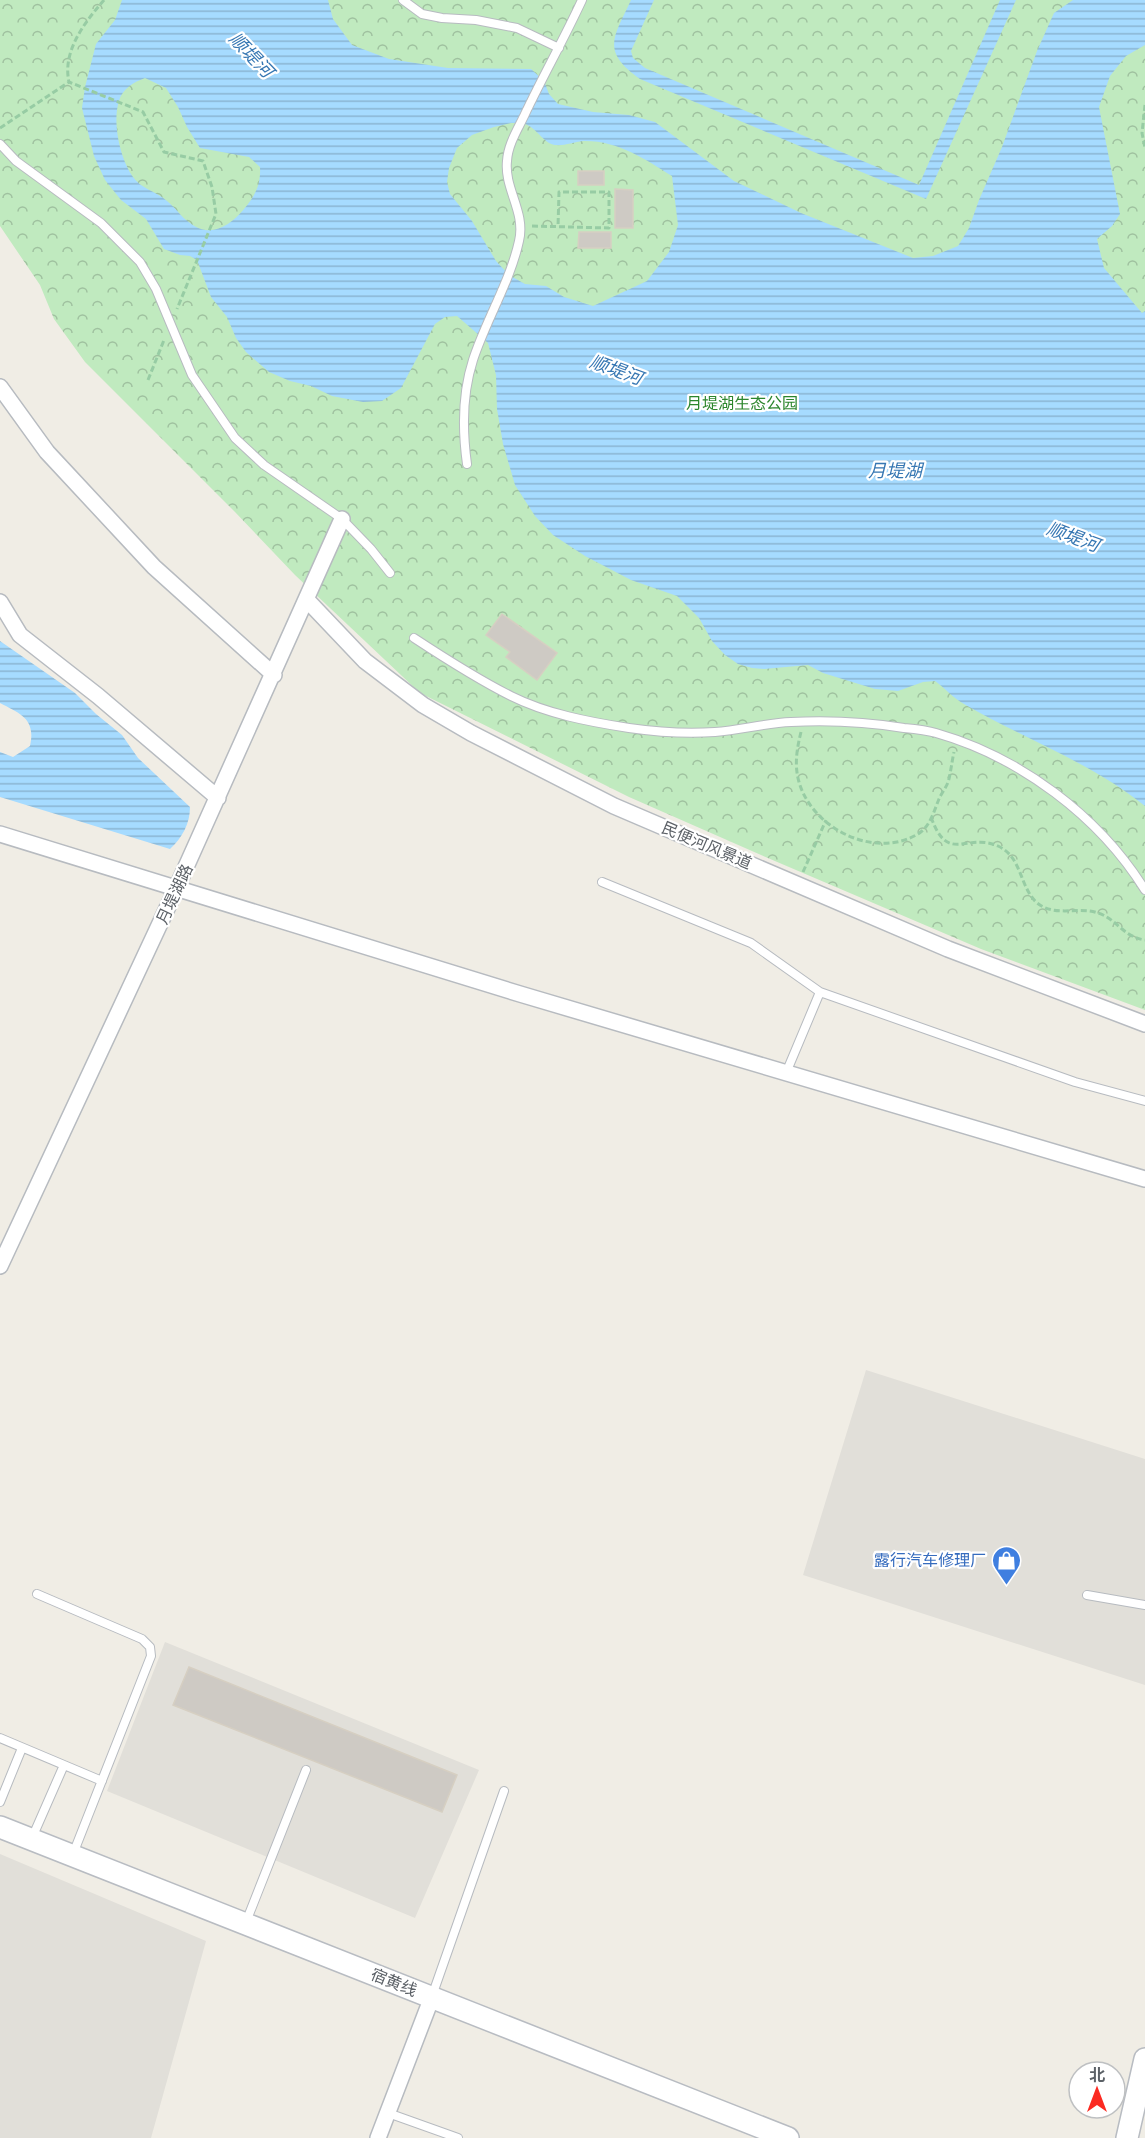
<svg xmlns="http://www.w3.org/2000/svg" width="1145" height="2138" viewBox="0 0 1145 2138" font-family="'Source Sans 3','Noto Sans SC',sans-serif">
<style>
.industrial{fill:#e1dfd9}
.park{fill:url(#park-crowns)}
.water{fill:url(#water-rules);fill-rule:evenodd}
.building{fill:#cecac4;stroke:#d6cfc2;stroke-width:1.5}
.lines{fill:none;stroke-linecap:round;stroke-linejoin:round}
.lane-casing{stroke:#b7bbc0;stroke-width:10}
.street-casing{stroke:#b7bbc0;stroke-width:18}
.secondary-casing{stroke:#b8bcc2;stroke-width:24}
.path{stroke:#97cca4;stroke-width:3;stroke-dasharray:6 3;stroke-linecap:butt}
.lane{stroke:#fff;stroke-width:8}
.street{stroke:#fff;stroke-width:15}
.secondary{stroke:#fff;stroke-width:21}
.labels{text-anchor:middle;stroke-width:4.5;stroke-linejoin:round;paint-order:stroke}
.park-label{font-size:16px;fill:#2c862d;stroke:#fff}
.street-label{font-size:16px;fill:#5c6167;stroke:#fff}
.shop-label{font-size:16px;fill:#366cbe;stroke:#fff;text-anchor:end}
.water-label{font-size:18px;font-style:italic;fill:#3677b3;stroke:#fff}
</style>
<defs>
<pattern id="park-crowns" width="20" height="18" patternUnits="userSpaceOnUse" patternTransform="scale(1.5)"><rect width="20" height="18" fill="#c0eabf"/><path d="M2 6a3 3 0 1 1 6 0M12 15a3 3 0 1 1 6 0" fill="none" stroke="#9fc19f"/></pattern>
<pattern id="water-rules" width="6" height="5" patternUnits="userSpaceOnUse" patternTransform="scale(1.5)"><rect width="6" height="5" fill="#a6dbff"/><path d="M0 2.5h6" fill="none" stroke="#8ab5d2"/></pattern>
</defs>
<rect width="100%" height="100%" fill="#f0ede5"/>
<!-- industrial -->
<path class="industrial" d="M866,1370L1145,1459V1685L803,1575Z
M165,1642L479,1770L415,1918L107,1791Z
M0,1854L206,1941L151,2138H0Z"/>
<!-- park -->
<path class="park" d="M0,0H1145V1010L981,949L761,855L629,797L420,693L295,575L235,512L85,362L54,319L40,285L0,226Z"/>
<!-- water -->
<path class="water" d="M122,0H328L333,19L352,45L389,59L448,68L531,69L544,81L549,94L558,104L593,112L629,115L655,122L734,181L801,213L913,258L933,256L958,246L969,228L979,200L1002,147L1037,51L1054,13L1073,0H1145V45L1126,56L1110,76L1099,107L1120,214L1112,226L1097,239L1104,268L1142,313L1145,311V806C1090,762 1024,739 964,704C953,698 945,688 935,681L923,682L898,691L875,689L823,673L808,665L764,669L752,668L738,664L725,655L712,641L699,618L677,596L631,580L585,556L553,535L535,516L515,485L503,444L497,409L496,375L488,343L457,316L445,317L435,324L401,388L382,401L363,402L332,396L311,386L290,381L269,372L246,352L236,338L227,317L211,297L197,260L190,256L180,255L164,249L146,219L121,200L105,180L94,156L82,108L85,87L96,44L115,20ZM145,78L166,88L178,107L187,127L200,148L249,157L260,167C261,185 255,196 244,209C230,226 210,239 190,223C181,217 175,207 167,201C157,192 140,188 133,177C120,159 112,122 119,101C122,89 134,82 145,78ZM511,123C515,123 521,123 525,124C537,128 543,143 555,145C564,146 574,142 583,141C617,140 645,159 672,176L678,225L669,252L647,281L593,306L564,297L546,286L525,284L509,275L496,261L472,221L450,194L447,182L449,168L457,148L472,135L494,127Z
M631,0H654L631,51L633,58L645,68L919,185L1000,0H1016L926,199L640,79C600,51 614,37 631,0Z
M0,641L75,693L96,714L122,735L138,758L190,807C190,824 182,838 170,849L0,797V752L13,757L30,746C36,719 21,714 0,703Z"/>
<!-- building -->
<path class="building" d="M578,171H604V185H578Z
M615,189L633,190V228H615Z
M579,232H611V248H578Z
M502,614L557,653L537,680L506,657L510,652L486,635Z
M189,1667L457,1775L442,1812L173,1705Z"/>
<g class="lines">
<defs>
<path id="lane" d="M403,0L422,14L442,18L476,20L517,28L559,48
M0,144L16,161L101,223L140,262L156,289L192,375L235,438L264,465L342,519L371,549L390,573
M467,464C462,428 462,394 473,360C486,320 510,282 519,241C526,212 504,189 507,161C508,144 518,129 525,114C543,76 564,39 582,0
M414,638C446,659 477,679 511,696C547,714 590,722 629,728C657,732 687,734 715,732C741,730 766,723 791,722C830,720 867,722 904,728C915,729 926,730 936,733C1020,757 1099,816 1145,890
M602,882L751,943L820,992L1075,1082L1145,1101
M786,1073L820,992
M37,1594L142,1639L150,1647L151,1656L73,1854
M1087,1595L1145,1605
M0,1738L102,1781
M0,1802L22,1748
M32,1838L64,1765
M246,1922L306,1770
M432,1996L504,1791
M388,2113L458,2138"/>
<path id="street" d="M0,387L47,452L154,567L274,675
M307,600L365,661L423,705L471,733L614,806L948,949L1145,1024
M0,602L20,635L98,696L218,798
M0,834L520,994L1145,1179
M0,1266L177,887L342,519
M378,2138L432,1997"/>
<path id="secondary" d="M0,1827L788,2138
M1127,2138L1145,2059"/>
</defs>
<!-- lane casing -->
<use href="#lane" class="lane-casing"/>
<!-- street casing -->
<use href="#street" class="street-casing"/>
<!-- secondary casing -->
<use href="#secondary" class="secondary-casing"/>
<!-- path -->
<path class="path" d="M104,0C85,22 62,51 69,82L143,112L164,152L203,161L212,187L216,214L177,309
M1145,105L1142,133L1145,148
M0,128L69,82
M532,226L609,228V192H559L558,227
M148,380L164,340
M801,732C797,748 794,765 799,782C812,828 874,860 918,834C930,827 934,811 939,799C942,792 947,787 949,779C951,770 952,761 954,752
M931,817C948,865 966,832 998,846C1022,857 1019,885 1036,902C1054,918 1078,906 1098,913C1117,919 1123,937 1145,940
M803,872L826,820"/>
<!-- lane -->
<use href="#lane" class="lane"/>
<!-- street -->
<use href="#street" class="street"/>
<!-- secondary -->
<use href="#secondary" class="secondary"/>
</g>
<!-- icons -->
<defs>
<symbol id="shop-pin" viewBox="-11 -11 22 30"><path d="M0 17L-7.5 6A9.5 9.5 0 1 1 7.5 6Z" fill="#3f7fe0" stroke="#fff"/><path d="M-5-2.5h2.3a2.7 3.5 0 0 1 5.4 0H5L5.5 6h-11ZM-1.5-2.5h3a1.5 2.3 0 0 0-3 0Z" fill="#fff"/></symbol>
</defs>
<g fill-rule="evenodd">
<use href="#shop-pin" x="990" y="1544" width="33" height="45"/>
</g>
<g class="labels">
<!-- park labels -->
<g class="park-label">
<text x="742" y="409">月堤湖生态公园</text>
</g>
<!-- street labels -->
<g class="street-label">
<text transform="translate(707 845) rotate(23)" y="6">民便河风景道</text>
<text transform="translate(174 894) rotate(-65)" y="6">月堤湖路</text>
<text transform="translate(394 1982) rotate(22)" y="6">宿黄线</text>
</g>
<!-- shop labels -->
<g class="shop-label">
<text x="986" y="1566">露行汽车修理厂</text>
</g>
<!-- water labels -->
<g class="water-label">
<text transform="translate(251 55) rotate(46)" y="6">顺堤河</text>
<text transform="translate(616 370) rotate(20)" y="6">顺堤河</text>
<text x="895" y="477">月堤湖</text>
<text transform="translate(1073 537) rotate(20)" y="6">顺堤河</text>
</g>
</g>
<!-- north arrow -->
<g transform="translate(1097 2090)"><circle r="28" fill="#ffffff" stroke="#bec0c2" stroke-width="1.5"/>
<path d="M0-4.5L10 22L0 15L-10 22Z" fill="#fb2a21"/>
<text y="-9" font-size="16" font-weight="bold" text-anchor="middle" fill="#5c6167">北</text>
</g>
</svg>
